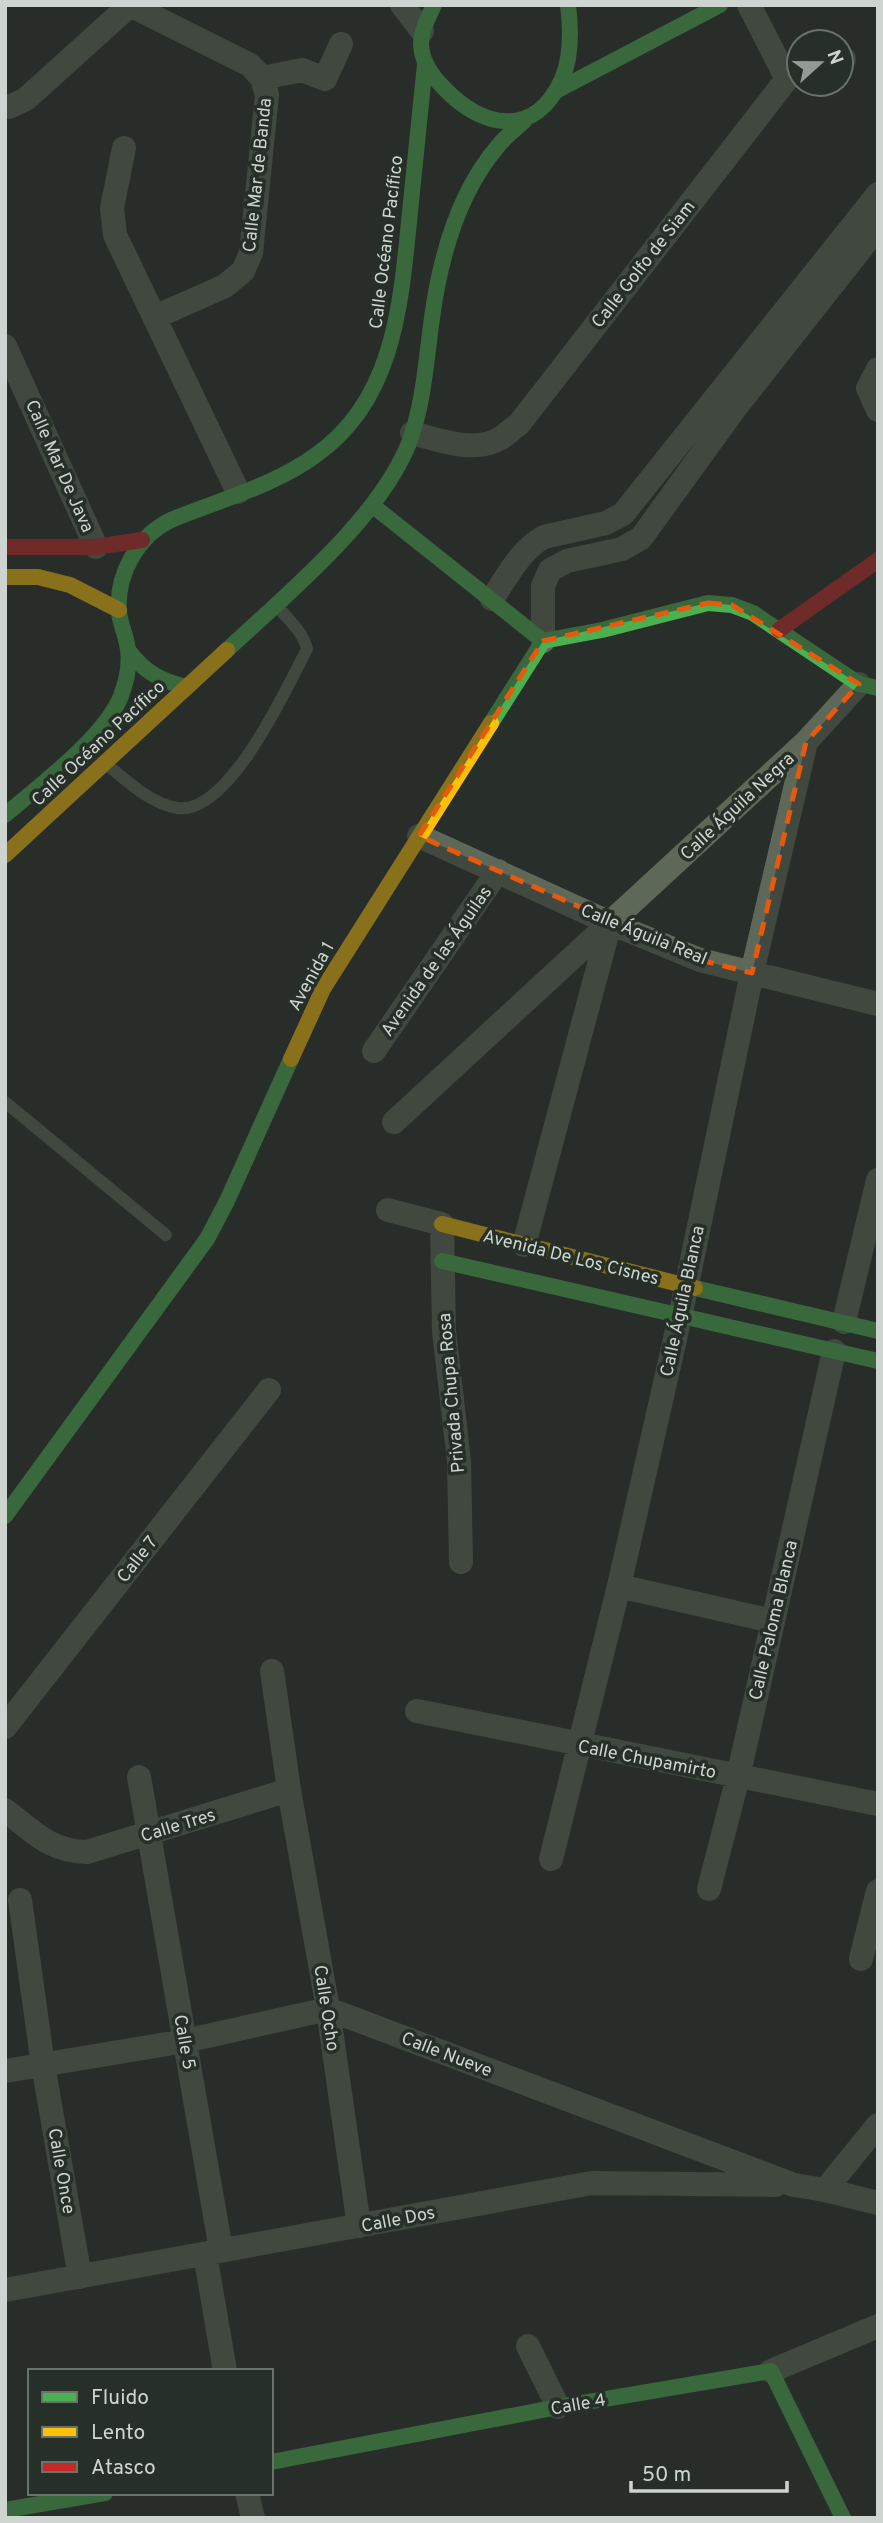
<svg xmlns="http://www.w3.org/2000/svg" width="883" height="2523" viewBox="0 0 883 2523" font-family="Overpass,sans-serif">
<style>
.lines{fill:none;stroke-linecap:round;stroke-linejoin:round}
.lane{stroke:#5e6859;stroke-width:12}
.street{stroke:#5e6859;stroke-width:24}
.fast{stroke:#4caf50;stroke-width:16}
.slow{stroke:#ffc107;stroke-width:16}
.jam{stroke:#c62828;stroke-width:16}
.marked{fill:none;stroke:#e8590c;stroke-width:5;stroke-dasharray:14 9;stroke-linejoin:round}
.labels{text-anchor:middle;stroke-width:7;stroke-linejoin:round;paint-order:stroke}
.street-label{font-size:18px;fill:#ced4cf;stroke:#263028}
</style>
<rect width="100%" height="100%" fill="#282e29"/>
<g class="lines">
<!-- lane -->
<path class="lane" d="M105,763C126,780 149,803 177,808C229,816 287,687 307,649C303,632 288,619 277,606
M5,1102L166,1235"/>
<!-- street -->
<path class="street" d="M130,5L250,65L262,78L267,95L251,253L243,271L225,286L155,317
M402,5L422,31
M841,60L844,59
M262,78L302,70L325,79L341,44
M5,106L9,107L26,99L130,5
M124,148L112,208L115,235L238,492
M5,346L96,547
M878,369L868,388L878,410
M412,433C439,440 475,454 501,438C507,434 513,428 519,424L787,79L749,5
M492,599C507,577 520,550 544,537L606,523L623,514L878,194
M543,641V586L550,570L567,561L622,549L641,538L736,407L878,227
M419,836L610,923L700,960L878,1004
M374,1051L498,871
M394,1122L806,742L859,684
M388,1210L442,1224L444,1331L459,1461L461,1562
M524,1245L610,923
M844,1322L878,1180
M619,1586L772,1621
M272,1671L289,1790L328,2009L359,2226
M417,1711L878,1804
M5,1727L269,1390
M139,1777L221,2250
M5,1810C34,1832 49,1851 87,1852L289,1790
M551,1859L619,1586L680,1317L752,973L806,742
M709,1889L738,1777L834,1351
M20,1900L43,2065L80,2277
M861,1959L878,1891
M5,2071L185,2041L328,2009L794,2185L825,2190L878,2203
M825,2190L878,2125
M205,2254L225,2371
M5,2290L592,2183L776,2185
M528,2346L558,2407
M771,2371L878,2326
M247,2493L253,2518"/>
<!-- fast -->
<path class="fast" d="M434,5C428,18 421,31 421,45C422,62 432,76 443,87C482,129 535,139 562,79C572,56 571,29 568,5
M556,91L720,5
M372,505L543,641
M543,641L602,630L708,603L732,605L753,613L859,684L878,688
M128,650C144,672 161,681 187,687
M227,650C287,594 378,520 409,443C424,403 426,360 432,318C440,258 458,193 498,146C506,136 516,129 525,120
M491,723L543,641
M5,815C39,786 105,737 121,696C127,680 131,661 127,644C125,633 120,623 119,612C116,574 138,536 171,520C219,500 274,486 316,455C396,399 401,300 410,212C415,162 420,113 425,64
M442,1261L878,1361
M695,1288L878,1331
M5,1516L207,1239L227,1201L291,1059
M271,2462L558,2407L771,2371L843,2518
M5,2510L105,2493"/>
<!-- slow -->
<path class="slow" d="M5,577H38L70,585L119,610
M5,855L227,650
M291,1059L323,989L491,723
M442,1224L695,1288"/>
<!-- jam -->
<path class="jam" d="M5,547H96L142,540
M779,630L878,560"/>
</g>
<!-- marked area -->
<path d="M0 0H883V2523H0ZM708,603L732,605L859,684L806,742L752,973L700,960L419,836L543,641Z" fill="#282e29" fill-opacity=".55" fill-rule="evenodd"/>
<path class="marked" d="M708,603L732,605L859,684L806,742L752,973L700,960L419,836L543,641Z"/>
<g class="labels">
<!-- street labels -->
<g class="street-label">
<text transform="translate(257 175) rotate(-84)" y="6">Calle Mar de Banda</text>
<text transform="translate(386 242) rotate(-83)" y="6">Calle Océano Pacífico</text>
<text transform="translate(643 264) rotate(-52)" y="6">Calle Golfo de Siam</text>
<text transform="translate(60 466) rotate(66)" y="6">Calle Mar De Java</text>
<text transform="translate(98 743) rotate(-43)" y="6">Calle Océano Pacífico</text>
<text transform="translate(737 806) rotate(-43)" y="6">Calle Águila Negra</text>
<text transform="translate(644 934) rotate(22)" y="6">Calle Águila Real</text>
<text transform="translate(436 961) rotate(-55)" y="6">Avenida de las Águilas</text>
<text transform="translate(311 976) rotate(-61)" y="6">Avenida 1</text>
<text transform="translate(571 1257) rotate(14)" y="6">Avenida De Los Cisnes</text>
<text transform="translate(682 1301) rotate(-78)" y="6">Calle Águila Blanca</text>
<text transform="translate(451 1393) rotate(-95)" y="6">Privada Chupa Rosa</text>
<text transform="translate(137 1559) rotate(-52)" y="6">Calle 7</text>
<text transform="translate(773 1620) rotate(-77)" y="6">Calle Paloma Blanca</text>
<text transform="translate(647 1759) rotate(11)" y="6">Calle Chupamirto</text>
<text transform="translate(178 1825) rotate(-17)" y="6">Calle Tres</text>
<text transform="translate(327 2008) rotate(81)" y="6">Calle Ocho</text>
<text transform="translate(185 2042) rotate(80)" y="6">Calle 5</text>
<text transform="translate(447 2054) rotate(21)" y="6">Calle Nueve</text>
<text transform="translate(62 2171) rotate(80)" y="6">Calle Once</text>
<text transform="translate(398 2219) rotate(-11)" y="6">Calle Dos</text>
<text transform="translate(578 2404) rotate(-10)" y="6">Calle 4</text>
</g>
</g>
<!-- border -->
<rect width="883" height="2523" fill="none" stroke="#ced4cf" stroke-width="14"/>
<!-- legend -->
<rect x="28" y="2369" width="245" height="126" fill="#263028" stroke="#69726b" stroke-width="2"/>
<rect x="42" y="2392" width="35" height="10" fill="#4caf50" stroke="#69726b" stroke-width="2"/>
<text x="91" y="2404" font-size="21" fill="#ced4cf">Fluido</text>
<rect x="42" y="2427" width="35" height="10" fill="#ffc107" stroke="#69726b" stroke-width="2"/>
<text x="91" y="2439" font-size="21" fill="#ced4cf">Lento</text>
<rect x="42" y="2462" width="35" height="10" fill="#c62828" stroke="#69726b" stroke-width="2"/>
<text x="91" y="2474" font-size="21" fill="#ced4cf">Atasco</text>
<!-- north arrow -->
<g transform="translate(820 63) rotate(69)"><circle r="33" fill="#263028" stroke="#69726b" stroke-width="2"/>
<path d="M0-5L12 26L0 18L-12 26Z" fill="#949a95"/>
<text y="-10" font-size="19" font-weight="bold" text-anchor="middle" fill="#ced4cf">N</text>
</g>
<!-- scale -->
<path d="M631 2481v10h156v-10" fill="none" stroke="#ced4cf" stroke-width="3.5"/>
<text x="642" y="2481" font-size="21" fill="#ced4cf" stroke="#263028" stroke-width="5" paint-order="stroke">50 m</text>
</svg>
